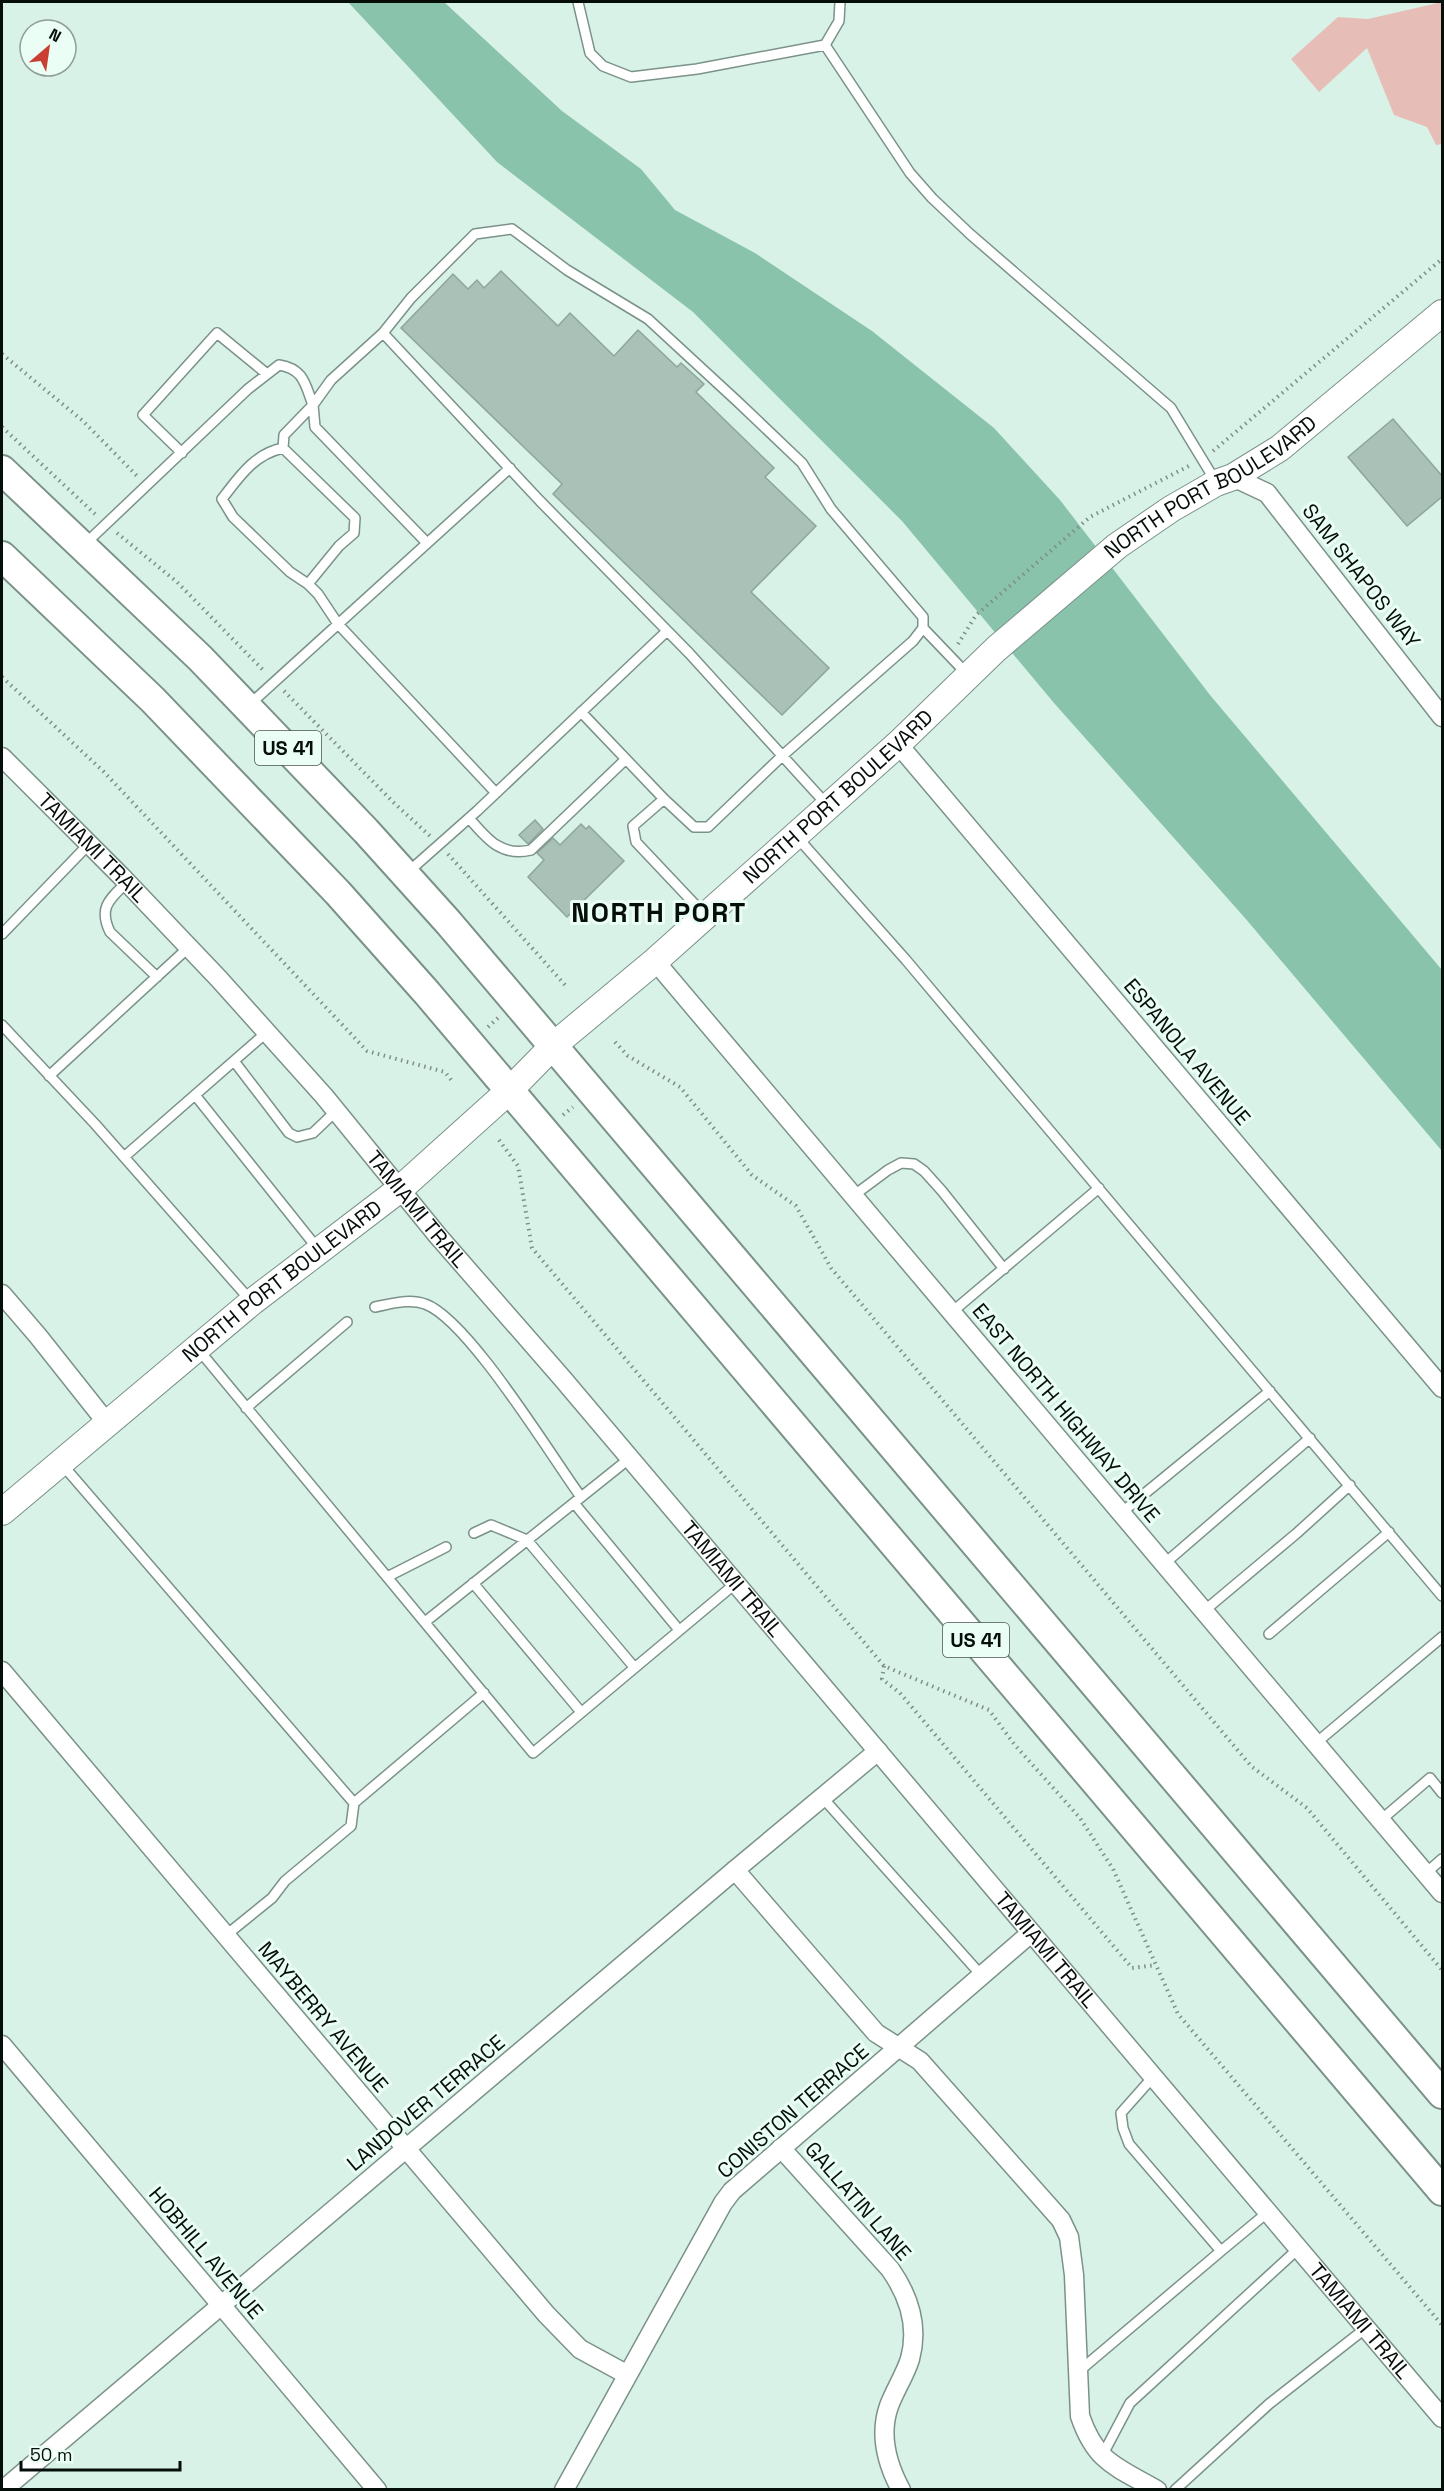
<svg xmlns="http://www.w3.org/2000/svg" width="1444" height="2491" viewBox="0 0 1444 2491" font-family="'Space Grotesk',sans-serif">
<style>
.green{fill:#e7beb7}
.water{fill:#89c3ac}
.building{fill:#a9c1b7;stroke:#8da59b;stroke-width:1.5}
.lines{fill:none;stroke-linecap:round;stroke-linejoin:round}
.lane-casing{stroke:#7b9288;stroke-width:12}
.street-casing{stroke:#7b9288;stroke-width:21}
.secondary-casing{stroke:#7b9288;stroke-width:28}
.primary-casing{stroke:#7b9288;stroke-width:32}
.path{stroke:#7e8f88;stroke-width:4;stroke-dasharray:1.5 4.5;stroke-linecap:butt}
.lane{stroke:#fff;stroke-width:9}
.street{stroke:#fff;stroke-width:18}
.secondary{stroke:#fff;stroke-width:26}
.primary{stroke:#fff;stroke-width:28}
.labels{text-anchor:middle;stroke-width:6;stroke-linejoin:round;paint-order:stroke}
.shield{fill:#eafef6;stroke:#4a5651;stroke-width:1.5}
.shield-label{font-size:20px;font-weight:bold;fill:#060e0a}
.street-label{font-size:21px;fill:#060e0a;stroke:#eafef6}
.district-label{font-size:27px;font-weight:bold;letter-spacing:1.5px;fill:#060e0a;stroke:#eafef6}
</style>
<rect width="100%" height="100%" fill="#d9f2e8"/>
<!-- green -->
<path class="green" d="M1442,2V144L1436,145L1427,127L1394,115L1367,48L1319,92L1291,59L1338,17L1368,19Z"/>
<!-- water -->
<path class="water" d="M348,2H444L562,111L641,169L675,210L755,253L872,331L994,428L1060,500L1210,695L1442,970V1151L1245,918L1054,703L902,521L693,312L497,162Z"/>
<!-- building -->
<path class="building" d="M501,271L558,326L570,313L614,356L638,330L677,367L681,363L704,384L696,392L774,468L765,477L816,526L751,592L829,668L782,715L553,494L562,484L401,328L453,274L468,289L477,280L484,288Z
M1393,419L1443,477V496L1407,526L1348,457Z
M535,820L543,829L528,844L519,835Z
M581,824L586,829L589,826L624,861L567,917L528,877L544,860L537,853L553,838L560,845Z"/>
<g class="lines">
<defs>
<path id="lane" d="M578,2L590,53L603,66L631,77L697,69L825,45L839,21L840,2
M825,45L910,173L932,198L970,234L1171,408L1216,482
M383,333L411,298L475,234L512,229L567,270L648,319L738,402L802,463L831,509L923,617V628L913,641L782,756L708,827H694L664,799
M313,405L315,427L427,543
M283,448L284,435L313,405
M182,453L143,415L217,333L267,374
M85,544L248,389L279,365C304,369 305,384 313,405L331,380L383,333L540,501L689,653L828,806
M308,584L339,546L354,533L355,518L283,448C254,454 239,477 222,499L233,517L290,572L308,584L318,594L338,624L496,793
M923,628L967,674
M249,705L510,468
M581,712L664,799L633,826L636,842L704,914
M469,818C487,839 501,857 531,850L626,759
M797,837L906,960L1442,1596
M407,873L477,811L667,631
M127,882C110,899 98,907 110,932L157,977
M2,934L89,844
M2,1025L95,1124L251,1301
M234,1061L289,1133L297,1137L313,1133L336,1111
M49,1076L189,947
M195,1095L318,1249
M124,1157L267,1032
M853,1196L888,1170L901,1163L914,1164L924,1171L942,1191L1004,1269
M375,1307C391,1304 409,1298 425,1304C468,1319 551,1456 581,1497
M952,1312L1099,1188
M198,1349L533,1753L736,1583
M246,1408L347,1322
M61,1463L354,1803L484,1693
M574,1503L679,1630
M1121,1513L1270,1391
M474,1533L491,1525L527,1540L634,1667
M1164,1564L1310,1438
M387,1577L446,1547
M473,1583L581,1712
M1204,1611L1297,1533L1350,1485
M425,1622L630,1458
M1269,1634L1389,1532
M1316,1743L1442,1637
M822,1797L982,1976
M1381,1820L1430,1778L1442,1793
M1426,1873L1442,1859
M225,1936L272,1898L285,1881L351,1826L354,1803
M1221,2251L1268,2212
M1078,2372L1221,2251L1129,2144L1123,2128L1121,2113L1153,2077
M1102,2456L1130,2403L1299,2248
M1175,2490L1269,2404L1366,2328"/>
<g id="street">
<path d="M1233,477L1267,493L1442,717"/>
<path d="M898,744L1442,1388"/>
<path id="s1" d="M2,757L121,876L219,979L324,1096L438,1236L562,1378L1442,2418"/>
<path d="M655,961L1442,1893"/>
<path d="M2,1294L38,1336L107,1423"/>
<path d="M2,1671L546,2314L580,2349L626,2374"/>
<path d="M735,1870L876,2033L920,2061L1061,2220L1069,2237L1074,2275L1080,2416C1096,2463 1117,2467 1157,2490"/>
<path d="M2,2045L377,2490"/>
<path d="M781,2148L890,2269C909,2296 919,2326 910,2359C905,2375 895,2390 889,2406C879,2434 887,2464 901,2490"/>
<path d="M3,2490L735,1870L878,1751"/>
<path d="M564,2490L723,2203L732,2191L1031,1933"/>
</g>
<g id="secondary">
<path id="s2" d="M2,1512L252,1302L400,1189L510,1090L554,1045L655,961L898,744L996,649L1117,546L1171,509L1216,483L1233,477L1280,448L1442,313"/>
</g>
<path id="primary" d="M2,470L200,658L366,831L448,922L1442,2094
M2,556L153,700L338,893L427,993L1442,2191"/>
</defs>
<!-- lane casing -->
<use href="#lane" class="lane-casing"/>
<!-- street casing -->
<use href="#street" class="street-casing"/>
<!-- secondary casing -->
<use href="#secondary" class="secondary-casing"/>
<!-- primary casing -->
<use href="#primary" class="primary-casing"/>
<!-- path -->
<path class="path" d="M2,354L83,421L137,476
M2,427L95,514
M1213,451L1442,259
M117,533L177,582L264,671
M958,644L976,615L1090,517L1189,466
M2,677L104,772L367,1051L445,1072L452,1081
M284,691L393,802L430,836
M448,854L566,986
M488,1027L499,1017
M615,1042L628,1056L680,1087L752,1175L796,1206L831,1268L1251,1766L1307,1808L1442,1970
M563,1115L573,1107
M499,1140L518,1166L532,1248L884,1666L989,1710L1014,1744L1080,1818L1113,1869L1178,2014L1442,2325
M884,1666L882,1679L900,1693L1132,1968L1156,1965"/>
<!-- lane -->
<use href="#lane" class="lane"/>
<!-- street -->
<use href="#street" class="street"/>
<!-- secondary -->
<use href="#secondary" class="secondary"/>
<!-- primary -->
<use href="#primary" class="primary"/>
</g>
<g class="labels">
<!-- shield labels -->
<g class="shield">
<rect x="255" y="731" width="66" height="34" rx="4.5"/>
<rect x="943" y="1623" width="66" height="34" rx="4.5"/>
</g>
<g class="shield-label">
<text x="288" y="755">US 41</text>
<text x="976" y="1647">US 41</text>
</g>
<!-- street labels -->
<g class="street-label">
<text dy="7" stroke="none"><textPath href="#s2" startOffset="1587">NORTH PORT BOULEVARD</textPath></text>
<text transform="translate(1361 576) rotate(52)" y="7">SAM SHAPOS WAY</text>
<text dy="7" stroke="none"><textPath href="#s2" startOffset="1101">NORTH PORT BOULEVARD</textPath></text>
<text dy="7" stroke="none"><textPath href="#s1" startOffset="128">TAMIAMI TRAIL</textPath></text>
<text transform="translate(1187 1052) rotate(50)" y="7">ESPANOLA AVENUE</text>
<text dy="7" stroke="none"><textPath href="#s1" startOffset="614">TAMIAMI TRAIL</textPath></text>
<text dy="7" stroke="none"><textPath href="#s2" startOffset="363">NORTH PORT BOULEVARD</textPath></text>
<text transform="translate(1066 1413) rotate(50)" y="7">EAST NORTH HIGHWAY DRIVE</text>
<text dy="7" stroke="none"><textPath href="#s1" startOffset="1100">TAMIAMI TRAIL</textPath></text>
<text dy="7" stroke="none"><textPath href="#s1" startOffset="1586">TAMIAMI TRAIL</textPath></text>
<text transform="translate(323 2017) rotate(50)" y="7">MAYBERRY AVENUE</text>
<text transform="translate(426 2103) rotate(-40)" y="7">LANDOVER TERRACE</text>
<text transform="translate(793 2111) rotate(-41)" y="7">CONISTON TERRACE</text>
<text transform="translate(858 2201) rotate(49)" y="7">GALLATIN LANE</text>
<text transform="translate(206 2253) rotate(50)" y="7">HOBHILL AVENUE</text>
<text dy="7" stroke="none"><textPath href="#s1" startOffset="2072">TAMIAMI TRAIL</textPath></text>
</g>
<!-- district labels -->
<g class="district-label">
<text x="659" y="922">NORTH PORT</text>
</g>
</g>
<!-- border -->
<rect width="1444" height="2491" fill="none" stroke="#060e0a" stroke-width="6"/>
<!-- north arrow -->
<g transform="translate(48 48) rotate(29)"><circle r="28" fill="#eafef6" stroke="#8f9e98" stroke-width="1.5"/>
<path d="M0-4.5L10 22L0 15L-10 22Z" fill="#cb3e32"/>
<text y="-9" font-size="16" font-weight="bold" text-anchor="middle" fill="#060e0a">N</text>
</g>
<!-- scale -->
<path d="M21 2461v9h159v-9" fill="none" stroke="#060e0a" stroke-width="3"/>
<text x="30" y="2461" font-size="18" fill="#060e0a" stroke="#eafef6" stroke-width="4.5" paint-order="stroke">50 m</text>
</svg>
